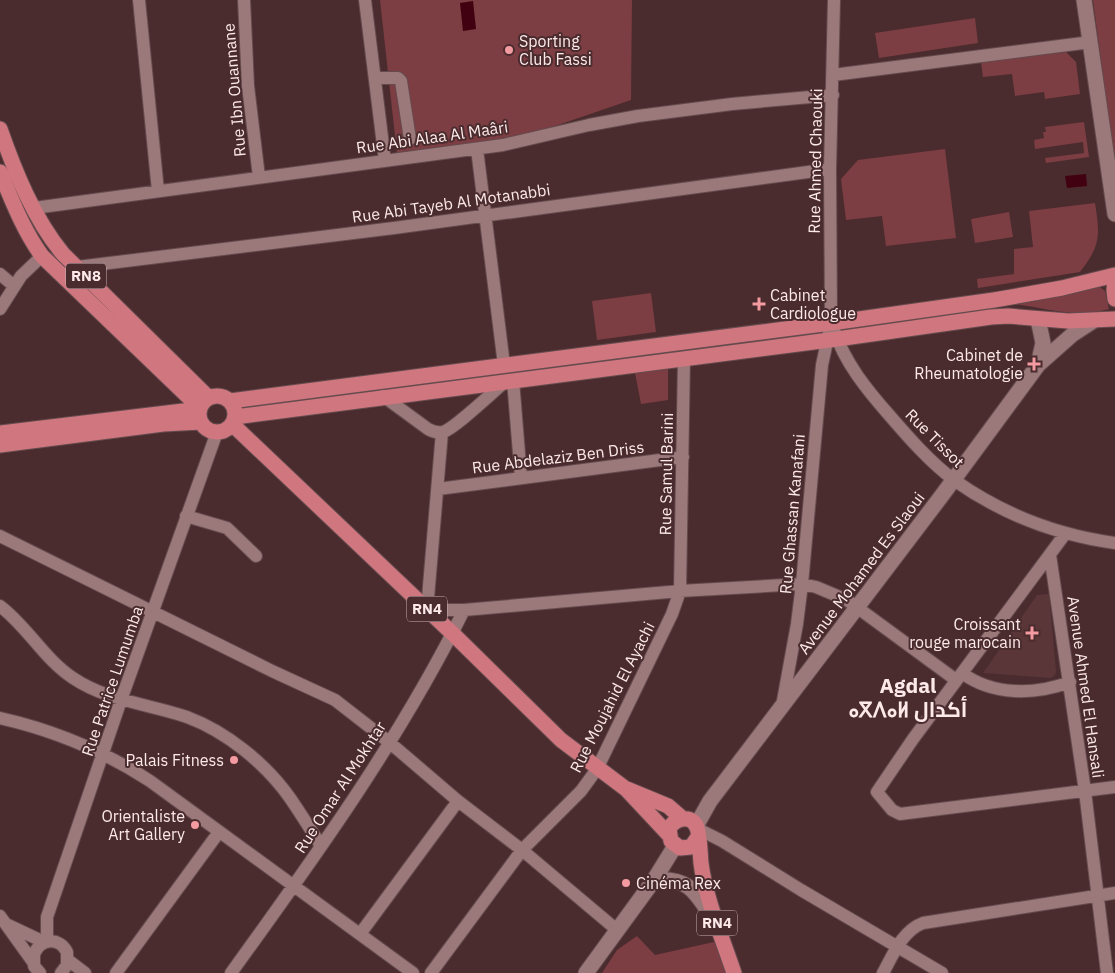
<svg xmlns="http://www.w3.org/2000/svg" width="1115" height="973" viewBox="0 0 1115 973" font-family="'IBM Plex Sans',Cairo,'Noto Sans Tifinagh',sans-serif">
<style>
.built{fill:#5a3639}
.green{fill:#7c3d43}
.water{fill:#410110}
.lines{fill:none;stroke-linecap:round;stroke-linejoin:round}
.street-casing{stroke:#654b4e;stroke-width:14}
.secondary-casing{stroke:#654b4e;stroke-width:17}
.primary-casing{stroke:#654b4e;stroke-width:17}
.street{stroke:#9b797a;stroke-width:12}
.secondary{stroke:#9b797a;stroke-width:15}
.primary{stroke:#d0767f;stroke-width:15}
.poi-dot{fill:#f49aa1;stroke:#4a2c2e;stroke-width:2}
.labels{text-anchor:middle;stroke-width:4;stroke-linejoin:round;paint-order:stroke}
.shield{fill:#4a2c2e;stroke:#c7b0b2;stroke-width:1}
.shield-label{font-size:15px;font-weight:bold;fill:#fde9ea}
.poi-label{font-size:16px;fill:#fde9ea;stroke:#4a2c2e;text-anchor:end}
.street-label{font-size:16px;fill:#fde9ea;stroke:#4a2c2e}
.district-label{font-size:21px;font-weight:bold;fill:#fde9ea;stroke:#4a2c2e}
</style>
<rect width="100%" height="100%" fill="#4a2c2e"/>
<!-- built -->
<path class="built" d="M1049,594L1056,671L1055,675L1051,678L983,673L1037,595Z"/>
<!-- green -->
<path class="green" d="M380,0H632L631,100L529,135L397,154Z
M1093,0H1115V167Z
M975,18L978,43L879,58L875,33Z
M1066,52L1076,62L1080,94L1045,99L1044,92L1015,96L1012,74L983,77L981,62Z
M1084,122L1089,157L1046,163L1045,158L1084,153L1083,142L1035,149L1034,140L1044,138L1043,132H1046L1045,127Z
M945,149L956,238L886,246L882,216L846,220L841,179L858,160Z
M1095,203C1100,235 1101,245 1080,272L978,288L977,279L1014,274V249L1033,247L1029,211Z
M1009,212L1013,237L975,243L971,219Z
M1100,287L1105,291L1109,309C1074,319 1047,308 1013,304L1063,293Z
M651,293L656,332L597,340L592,301Z
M668,369V400L641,404L635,373Z
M637,936L655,955L714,942L728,973H602L617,950Z"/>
<!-- water -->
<path class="water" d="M473,1L476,29L463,31L460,3Z
M1086,174L1087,186L1067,188L1065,176Z"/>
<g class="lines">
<defs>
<path id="street" d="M139,0L158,191
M244,0L248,86L259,177
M365,0L385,161
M833,75L1091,42
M375,78H398L401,81L410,139
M477,149L504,365
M34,208L503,145L589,125L638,116L732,104L833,95
M77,267L394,228L830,169
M0,274L14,286
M0,309L21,276L42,256
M834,330C845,363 867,390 890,416C909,438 930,462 954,480C1002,514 1057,535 1115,543
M513,380L521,478
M383,396L428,429C433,432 437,433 443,432C454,429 494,391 506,381
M442,432L427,610H464L680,591L802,584L816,587L847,600L956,680
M438,489L683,457
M186,516L227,528L256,556
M1065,534L913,739L877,792L892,810L900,814L1115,787
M0,536L272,671L335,700L389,742L458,801L522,850L617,930
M1050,555L1085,791L1107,973
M0,606C27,626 44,659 73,678C107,701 149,704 187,717C227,732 266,764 290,798C301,814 311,830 321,846
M962,673C993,696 1035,695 1070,682
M782,706L797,624L802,584L822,365L831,323L830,169L834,0
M0,718C53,730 104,751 150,781L413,973
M698,829L722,841L801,890L942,973
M0,916L33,962
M8,925L44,942
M360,934L458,801
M47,941V917L121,700L217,432
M68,960L85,973
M40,973L34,966V954C41,938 59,937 67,952V965L61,973
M116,973L219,832
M231,973C315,857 400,739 464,610
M431,973L522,850L581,791L597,769L672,614L680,591L684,358
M883,973C893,955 902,931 923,923L1115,893"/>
<path id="secondary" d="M1084,0L1115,214
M1038,319L1043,343L1038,365
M696,826L710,801L943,494L1038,365L1073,334L1093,321
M654,880C688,877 695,891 712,917
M586,973L654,880L675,846"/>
<path id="primary" d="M0,129C15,172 34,219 63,254L209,398
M0,172C12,200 23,230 42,256L200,408
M1115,278L1114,290L1115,299
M199 414a18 18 0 1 1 36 0a18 18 0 1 1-36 0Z
M230,401L831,323L994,300L1062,288L1115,275
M235,417L837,339L991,317L1008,316L1068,321L1115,319
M232,424L452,633L561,740L626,789L669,835
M0,433L200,409
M0,445L163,424L201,422
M627,789L668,806L683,819
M698,837L691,847L680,848L671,841L669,829C674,819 689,814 696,825C700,832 700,854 701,863C705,897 723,940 734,973"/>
</defs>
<!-- street casing -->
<use href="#street" class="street-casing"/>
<!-- secondary casing -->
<use href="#secondary" class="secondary-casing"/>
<!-- primary casing -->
<use href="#primary" class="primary-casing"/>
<!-- street -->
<use href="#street" class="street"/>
<!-- secondary -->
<use href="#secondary" class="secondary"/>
<!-- primary -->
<use href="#primary" class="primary"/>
</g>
<!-- markers -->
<g class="poi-dot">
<circle cx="509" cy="50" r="5"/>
<path d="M756.5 296.5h5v5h5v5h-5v5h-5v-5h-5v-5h5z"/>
<path d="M1031.5 356.5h5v5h5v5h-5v5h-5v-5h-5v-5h5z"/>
<path d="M1029.5 625.5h5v5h5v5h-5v5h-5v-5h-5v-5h5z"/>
<circle cx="234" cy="760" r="5"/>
<circle cx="195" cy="825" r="5"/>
<circle cx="626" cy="883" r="5"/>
</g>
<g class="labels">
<!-- shield labels -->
<g class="shield">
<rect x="66" y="263.5" width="40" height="25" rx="4"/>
<rect x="407" y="596.5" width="40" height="25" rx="4"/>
<rect x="697" y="910.5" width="40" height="25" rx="4"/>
</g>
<g class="shield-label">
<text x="86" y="281">RN8</text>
<text x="427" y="614">RN4</text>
<text x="717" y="928">RN4</text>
</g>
<!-- poi labels -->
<g class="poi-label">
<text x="519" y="47" text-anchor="start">Sporting<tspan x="519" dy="18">Club Fassi</tspan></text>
<text x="770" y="301" text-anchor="start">Cabinet<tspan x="770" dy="18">Cardiologue</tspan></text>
<text x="1023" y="361">Cabinet de<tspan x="1023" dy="18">Rheumatologie</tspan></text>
<text x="1021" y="630">Croissant<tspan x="1021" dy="18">rouge marocain</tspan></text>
<text x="224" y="766">Palais Fitness</text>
<text x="185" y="822">Orientaliste<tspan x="185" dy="18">Art Gallery</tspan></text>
<text x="636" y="889" text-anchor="start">Cinéma Rex</text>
</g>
<!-- street labels -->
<g class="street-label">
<text transform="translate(234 90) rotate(-95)" y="6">Rue Ibn Ouannane</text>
<text transform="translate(432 137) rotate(-8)" y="6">Rue Abi Alaa Al Maâri</text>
<text transform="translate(815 161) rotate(-89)" y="6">Rue Ahmed Chaouki</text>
<text transform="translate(451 203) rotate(-8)" y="6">Rue Abi Tayeb Al Motanabbi</text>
<text transform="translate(935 438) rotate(45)" y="6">Rue Tissot</text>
<text transform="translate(558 457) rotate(-7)" y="6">Rue Abdelaziz Ben Driss</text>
<text transform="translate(666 474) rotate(-89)" y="6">Rue Samul Barini</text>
<text transform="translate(792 514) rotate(-85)" y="6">Rue Ghassan Kanafani</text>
<text transform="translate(861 573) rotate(-53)" y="6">Avenue Mohamed Es Slaoui</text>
<text transform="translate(112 681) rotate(-71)" y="6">Rue Patrice Lumumba</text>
<text transform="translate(1086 687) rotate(82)" y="6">Avenue Ahmed El Hansali</text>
<text transform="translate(612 697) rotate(-63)" y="6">Rue Moujahid El Ayachi</text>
<text transform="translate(340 787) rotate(-57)" y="6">Rue Omar Al Mokhtar</text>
</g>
<!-- district labels -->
<g class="district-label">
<text x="908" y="693">Agdal<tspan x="908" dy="24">ⴰⴳⴷⴰⵍ أكدال</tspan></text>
</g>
</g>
</svg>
